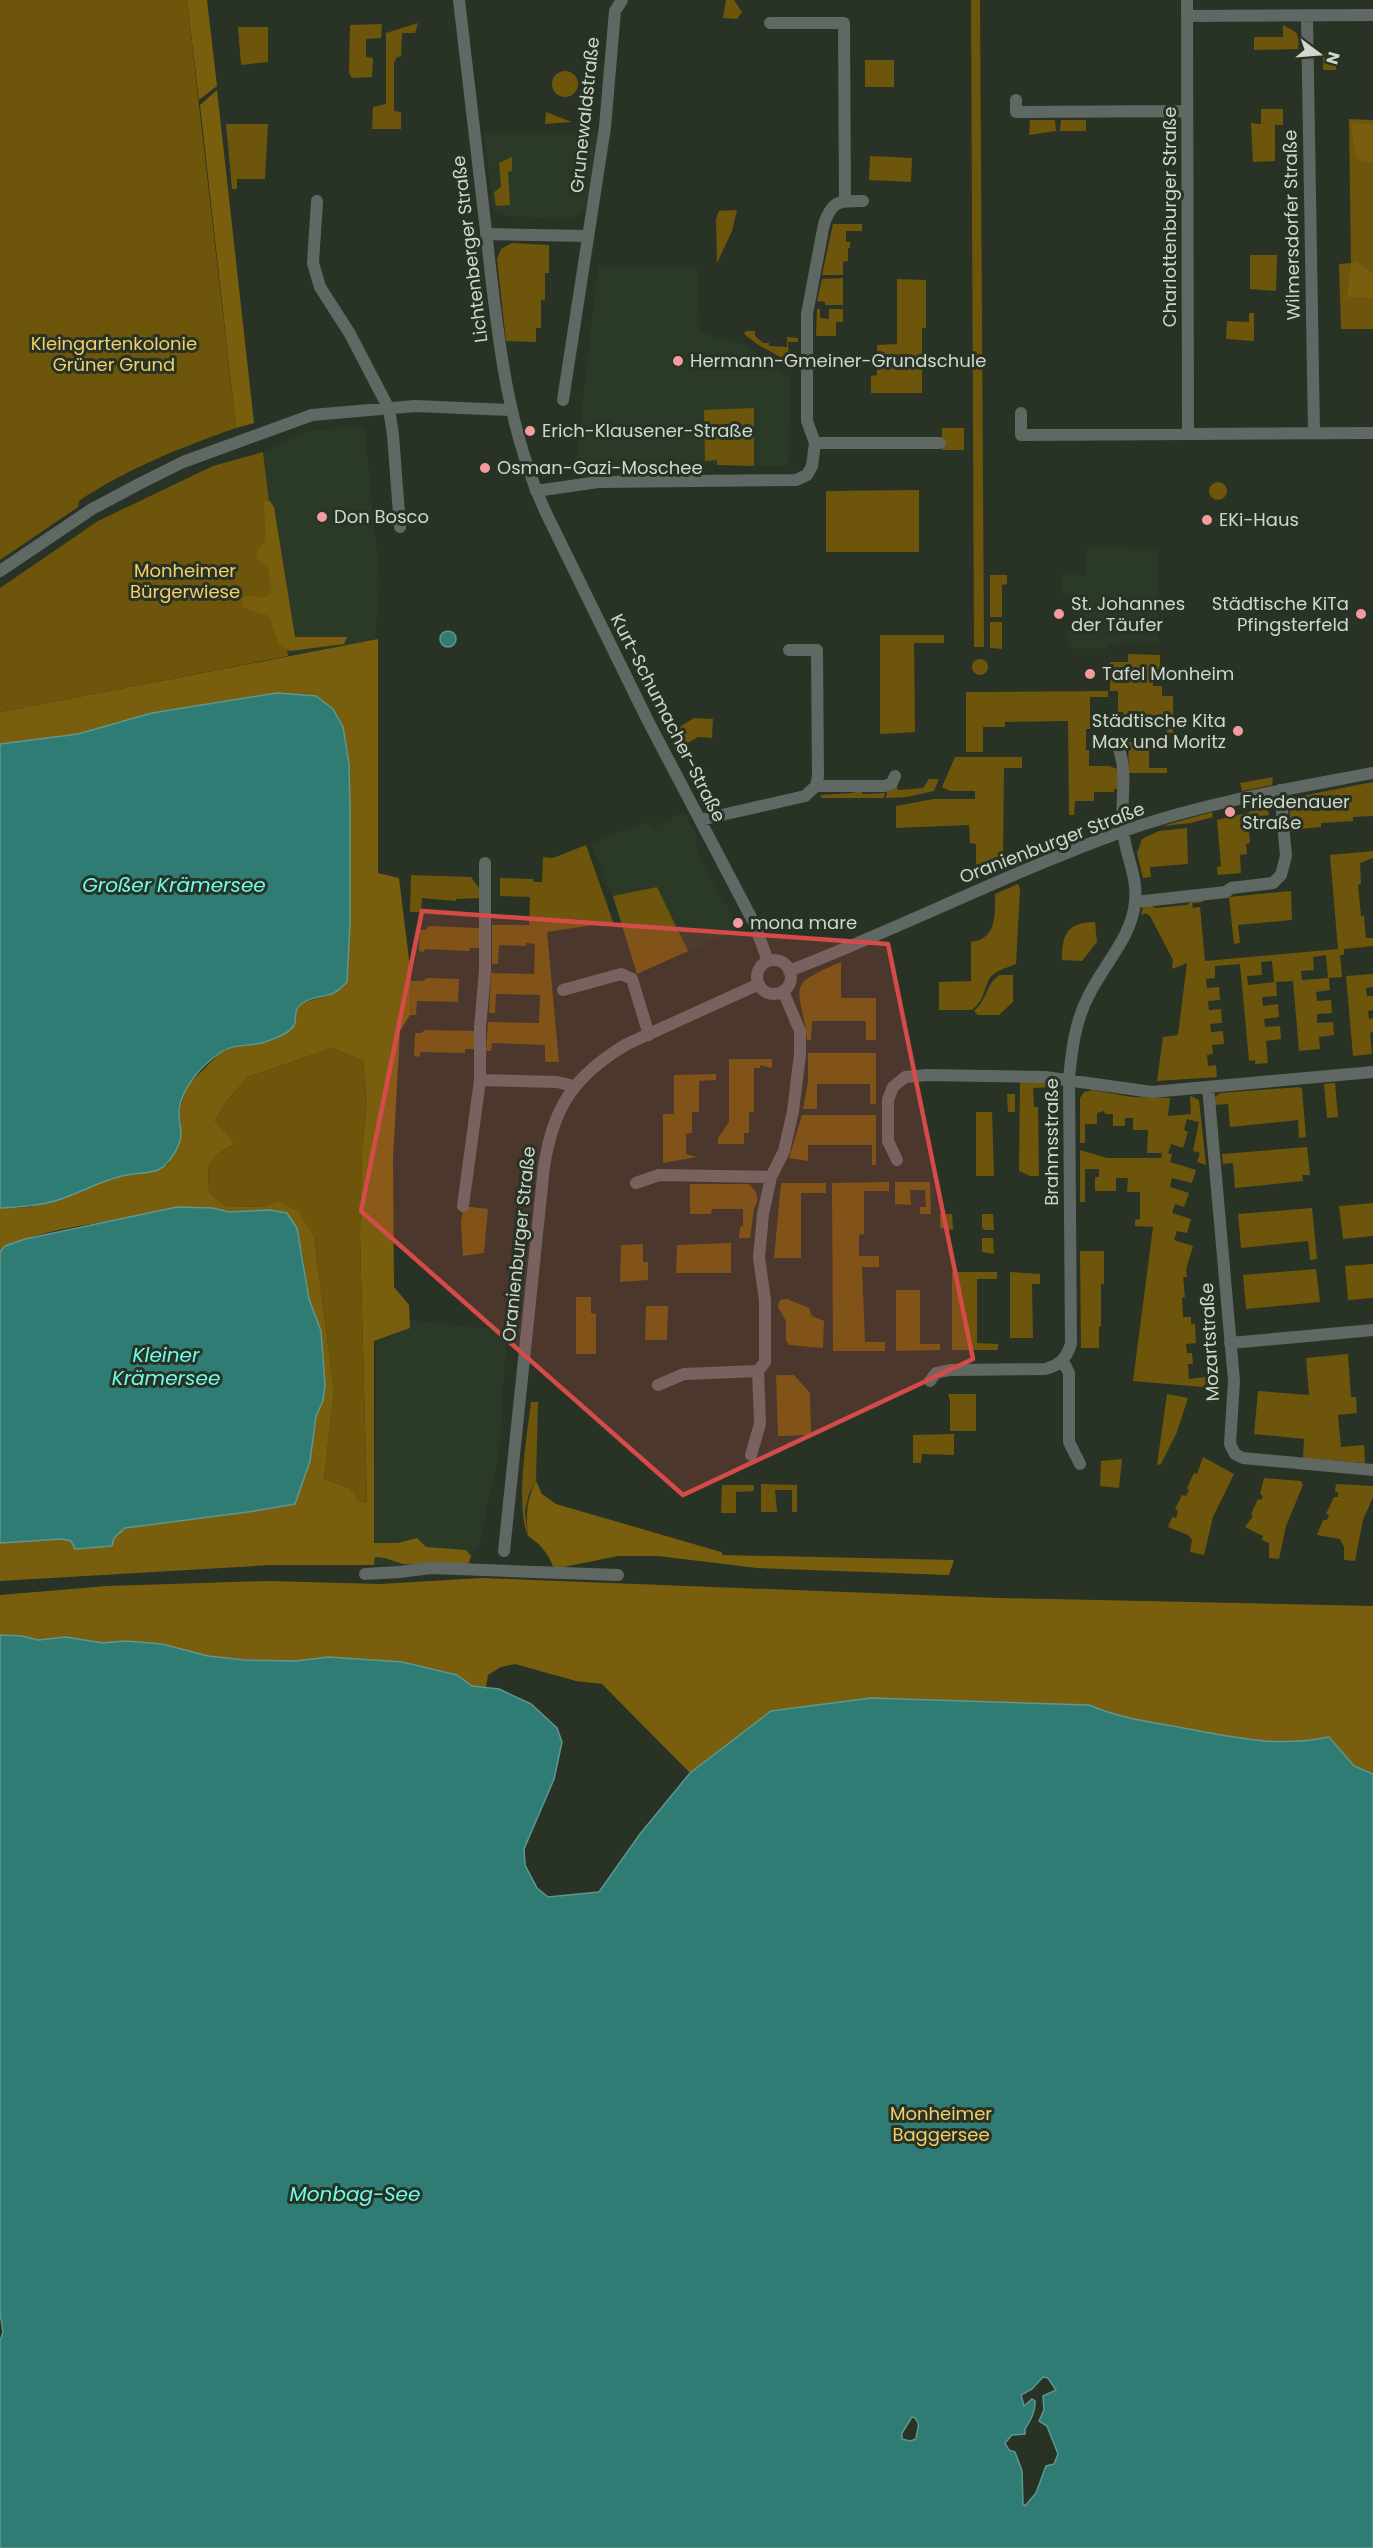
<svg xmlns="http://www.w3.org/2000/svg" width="1373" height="2548" viewBox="0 0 1373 2548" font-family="Poppins,sans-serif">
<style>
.built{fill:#2b3a26}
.green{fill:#6d550c;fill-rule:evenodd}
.forest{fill:#785e0d;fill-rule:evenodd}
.water{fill:#2e7c74;stroke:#5f978f;stroke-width:1.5;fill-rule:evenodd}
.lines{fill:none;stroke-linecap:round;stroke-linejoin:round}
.minor{stroke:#606864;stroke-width:12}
.marked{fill:#d54b49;fill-opacity:0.2;stroke:#d54b49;stroke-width:4.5;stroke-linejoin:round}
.poi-dot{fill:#f49b9f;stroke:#293325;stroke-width:2}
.labels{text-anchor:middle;stroke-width:6;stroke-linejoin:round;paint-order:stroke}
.street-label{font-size:18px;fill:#d0d7ce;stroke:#293325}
.park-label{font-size:18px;fill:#f4ce6a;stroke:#293325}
.poi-label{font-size:18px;fill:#d0d7ce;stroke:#293325;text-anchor:start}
.water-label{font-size:20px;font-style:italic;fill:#6cfcec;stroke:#293325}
</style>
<rect width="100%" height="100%" fill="#293325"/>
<!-- built -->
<path class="built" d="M598,132L586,209L567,220L498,215L493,208L484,133Z
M598,267H697L700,332L746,346L790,377L788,466L576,463Z
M364,426L380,582L375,640L288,656L263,452L308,431Z
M1087,547L1158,549V643L1108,644V649L1069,648L1067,632L1080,619V612L1077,608V601L1070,595H1063L1061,575H1086Z
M684,812L697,836L696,848L739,929L637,974L615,903L591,843L648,822L653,828Z
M376,1316L507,1331L499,1452L479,1545L472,1556L469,1570L374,1565Z"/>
<!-- green -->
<path class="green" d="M0,0H187L236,428C182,447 126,469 79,501L78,507L0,560Z
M726,0H734L742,12L737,19L723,18Z
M971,0H980L984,647H974Z
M418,23L415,33H402L401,56L396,58L394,63V111L401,112V129H372L373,107L386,104V33Z
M382,24L381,38L366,39V57L373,58L372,77L352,78L349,73L350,25Z
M1283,25L1299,34L1298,49L1254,50V37H1283Z
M238,27H268V62L241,65Z
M1323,53H1336V70H1323Z
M865,60H894V87H865Z
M552 84a13 13 0 1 1 26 0a13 13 0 1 1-26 0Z
M1261,109H1283V125H1275V161L1253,162L1251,123L1261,124Z
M546,112L572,122L545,124Z
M1349,119L1373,120V329H1341L1339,264L1351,263Z
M1030,120H1055L1056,131L1029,135Z
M1061,120H1086V131H1060Z
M226,124H268L265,179H237V189H232Z
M870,156L912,158L911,182L869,180Z
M512,157V171L508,172L510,205L496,206L494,192L501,187L499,163Z
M737,210L732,231L717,263L716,219L719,211Z
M833,224H862V231H846V242H850V248H848V261L843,262V275H822Z
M512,243L549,245V273H545V300H541V328H536V342L506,341L497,259L501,249Z
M1250,255H1277L1276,291L1250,289Z
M843,278V305H825V302L817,301L822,279Z
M897,279L926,280V328H922V393H871V376L877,375V345L897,344Z
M817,309H820V318L829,319V309H843V322H836V336H816Z
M1249,313H1254V341L1226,339L1227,321L1249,322Z
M755,331V336L763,343H769V346L787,347V337L798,338V342H788L789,362L757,344L744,334L746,331Z
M754,408V466L717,465V460L705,461L704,410Z
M942,428H964V450H942Z
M263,452L288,656L0,712V588L98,521L213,466Z
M1209 491a9 9 0 1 1 18 0a9 9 0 1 1-18 0Z
M919,490V552H826V491Z
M990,575H1007V584L1002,585V617H990Z
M990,622H1002V649L990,648Z
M880,635H944V643H914L915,732L880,734Z
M1128,654L1160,655V675H1153V686H1162V696H1173V733H1167V715H1124L1123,712H1118V691H1110V662H1128Z
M972 667a8 8 0 1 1 16 0a8 8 0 1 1-16 0Z
M1108,691V697H1090V729H1086V750H1089V766H1109L1120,770V789H1114V792H1094V801H1075L1074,815H1069L1068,721L1005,722V727H983V752H966V692Z
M694,718L713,719L712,738L698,737L682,746L675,730Z
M1128,742H1167V748H1149V768H1167V773H1129Z
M955,757H1022V768H1004L1003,862L976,873V844L970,843L969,825L896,828V806L934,799H975V791H950L942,787Z
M1273,777L1272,785L1242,791L1240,783Z
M929,779H939L934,791L907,797L886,798L887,792L896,781L898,790L923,788Z
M1373,782V816L1353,817V821L1321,823V827L1300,829L1298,820H1290L1289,805L1291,798Z
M862,790V794L885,793L884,798H821V795L852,793Z
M1267,805L1269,815L1259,816V821L1248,822L1250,843L1246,844L1247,854L1240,855L1241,873L1218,875L1217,867L1221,866L1217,820L1246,813Z
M1212,812L1213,817L1191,823L1162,826Z
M1187,828L1188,864L1150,867L1151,877L1143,878L1137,853L1142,839L1159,831Z
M586,845L613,922L547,932L559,1062H545V1045L492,1043L491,1051H486L488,1022L539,1023L540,995L496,994L495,1013H489L491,973L534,974L535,944L526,943V946L499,945L498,964H492V925H529L530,897L500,896V878L533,879L534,882H542L543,857L553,858Z
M1373,851V858L1360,863L1361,884L1358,885L1361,916H1364L1366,938H1373V946L1344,949V955H1340L1342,977L1329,978L1330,990L1316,992L1317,1001L1331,1000L1332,1013L1317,1014V1023L1333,1022L1334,1035L1319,1037L1320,1049L1299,1051L1293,981L1276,982L1277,996L1262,997L1263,1006L1278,1004L1279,1017L1264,1019L1265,1027L1280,1026L1281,1039L1266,1041L1268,1063L1255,1064V1060L1249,1061L1240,964L1215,966V978L1206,979L1207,988L1219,987L1220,1000L1208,1001L1209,1010L1221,1009L1222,1023L1210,1024L1211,1032L1223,1031L1224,1044L1212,1045L1213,1054L1207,1055L1208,1066L1216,1065L1217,1077L1157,1081L1163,1037L1178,1035L1187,963L1172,969L1173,960L1150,916L1145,913L1141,916L1143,907L1150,904L1155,908L1187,905L1192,900L1203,899V902L1192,903L1193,908L1200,907L1205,961L1338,949L1330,855ZM1326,955L1328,978L1302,980L1301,971L1314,970L1313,957ZM1272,961L1274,982L1248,985L1247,976L1262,975L1261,962Z
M411,875L471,877L479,888L480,898L456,899V901L422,898L421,912H410Z
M1018,884L1020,889L1016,964C1009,967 1000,969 994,974C983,982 988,997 972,1010H939V982L971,981V942C997,939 995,915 995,894Z
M657,887L688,951L637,974L613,896Z
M1291,891L1292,920L1238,925L1240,943L1234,944L1229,897Z
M1095,922L1097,942L1082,961L1062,960C1062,933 1067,923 1095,922Z
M429,926L480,928V948H470L469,951L425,949L424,952L419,951L420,930H425Z
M841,962V998H876V1040H866V1021H812L811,1040H807C801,985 782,987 841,962Z
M1373,974V987L1366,988L1367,996H1373V1010L1368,1011L1369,1019L1373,1018V1032L1370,1033L1372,1054L1353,1056L1346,976Z
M1000,975H1013V1002L999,1015H978L974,1011C988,999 986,983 1000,975Z
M427,978L459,979L458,1002L417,1001L416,1015H410L411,981H423Z
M425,1030L476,1031L475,1049H465V1053L420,1052V1057L414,1056L415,1033H421Z
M332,1048L363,1061L367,1103L362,1149L360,1234L367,1503L359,1501L350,1488L324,1479L334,1391L314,1237L265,1207L226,1206L209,1192L208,1166L218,1154L235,1143L215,1121L225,1103L248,1077Z
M808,1053H876V1104H870V1084H817V1109H803L808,1081Z
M729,1059H772V1068L760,1065V1068H754V1112H749V1133H744V1144H718V1138L729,1122Z
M716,1074V1080L699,1081V1112H692V1133L686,1134V1154L697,1157L663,1163V1114H674V1075Z
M1020,1081L1052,1083V1087L1033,1088L1034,1107H1038L1039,1176H1030L1019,1171Z
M1335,1083L1338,1117L1327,1118L1324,1084Z
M1300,1087L1302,1089L1306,1137L1299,1138L1298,1120L1230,1127L1228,1104L1214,1105L1215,1097L1220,1093Z
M1092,1090L1132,1097L1170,1098L1168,1116L1191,1114L1190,1096L1199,1100L1206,1165L1197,1162L1200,1153L1193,1151L1199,1122L1187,1119L1184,1130L1188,1132L1183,1148L1171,1144L1168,1153L1172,1155L1170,1162L1196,1170L1192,1183L1172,1178L1170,1187L1189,1193L1184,1207L1175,1204L1172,1213L1191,1219L1187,1233L1177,1231L1174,1240L1193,1246L1186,1269L1187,1277H1183L1185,1297L1182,1298L1183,1317H1191V1324H1195L1196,1343L1186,1344L1187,1353H1192L1193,1364H1188L1189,1379L1213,1376L1214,1388L1133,1381L1153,1227L1135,1226V1220L1140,1219V1192H1127L1128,1178H1116V1191H1095V1177H1099V1169H1085V1202H1080V1150L1107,1158H1161L1162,1153H1147L1148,1130H1133V1118H1125V1126H1113V1114H1105L1104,1111L1097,1113V1124H1085V1143H1080V1098L1084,1092Z
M1007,1094H1015V1112H1008Z
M976,1112H992L994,1176H976Z
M802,1115H876V1165H872V1145H808V1161L789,1158Z
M1307,1147L1310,1175H1302L1303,1181L1235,1188L1233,1163L1223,1164L1222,1154Z
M889,1182V1191H864V1234L859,1235V1256H879V1267H862L865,1342H885V1351H833L832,1183Z
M895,1182H930L931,1214H920V1207H926L925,1190H910L911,1205L895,1204Z
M781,1183H826V1193H801V1258H774Z
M690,1184H748C756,1189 761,1199 754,1208L750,1238H739L740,1227L743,1226V1209H712L711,1214H690Z
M1373,1203V1236L1343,1239L1339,1206Z
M463,1206L488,1209L484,1253L463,1256L461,1224Z
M1312,1208L1317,1259L1310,1260L1308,1241L1241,1248L1238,1214Z
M940,1214H952L953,1230L940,1228Z
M982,1214H993L994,1230H985L982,1228Z
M982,1238H993L994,1254L982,1252Z
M731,1243V1273H676L677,1245Z
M643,1244V1262H648V1280L620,1282L621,1245Z
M1080,1251H1104V1284H1101V1326L1099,1327V1348H1081Z
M1373,1264V1298L1348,1300L1345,1266Z
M1316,1269L1320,1302L1246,1309L1243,1275Z
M952,1272H997V1279H977V1343L998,1344V1350H952Z
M1010,1272L1040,1274V1284H1032L1033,1338H1010Z
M896,1290H920V1344H940V1350L896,1351Z
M576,1297H591V1313L596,1314V1354H576Z
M787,1299L809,1308L812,1316L824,1321L823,1348L789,1345L786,1340V1321L778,1307L780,1300Z
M646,1306H668L667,1340H645Z
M1348,1354L1351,1397H1356L1357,1413L1338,1415L1341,1447L1364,1445L1365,1463L1303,1458L1304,1439L1254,1434L1258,1391L1309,1395L1306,1358Z
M776,1375H794L810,1393L811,1435L778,1436Z
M948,1394H976V1431H950V1400Z
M1167,1394L1188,1398L1177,1432L1161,1464L1157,1465Z
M531,1402H538L536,1481L529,1494L525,1511L528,1536C515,1507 527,1435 531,1402Z
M954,1434V1455L922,1454L921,1463H913V1435Z
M1203,1457L1234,1474L1213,1517L1204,1555L1190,1552L1192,1540L1188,1535L1168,1527L1172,1517L1176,1518L1178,1511L1175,1509L1182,1495L1186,1496L1189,1490L1187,1488L1194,1473L1197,1474Z
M1122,1459L1119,1488L1100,1486L1101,1461Z
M1264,1478L1301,1481L1303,1485L1286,1526L1279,1559L1269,1558V1543L1262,1540L1263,1536L1245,1527L1253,1516L1251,1514L1258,1499L1261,1500L1263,1496L1260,1494Z
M761,1484L797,1485V1512H792V1490H775L777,1512H761Z
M1336,1484L1373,1486V1497L1363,1520L1355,1561L1344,1560V1547L1340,1539L1317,1535L1323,1520H1327L1329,1515L1326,1514L1334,1497H1338V1492H1335Z
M722,1485H754V1491L736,1492V1513H721Z"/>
<!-- forest -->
<path class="forest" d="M187,0H207L217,86L199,100Z
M217,90L254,423L236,428L200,105Z
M1351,123L1373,124V163L1356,159Z
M1357,261L1369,271L1373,272V298L1347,297L1351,264Z
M264,501H270L274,507L295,637H347L344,644L290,651L279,645L269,616L242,607V600L246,596L267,597L272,590L268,568L257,558V549L266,541Z
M378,639V873L399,878L411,976L410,1015L400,1031L393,1158L394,1287L409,1305L410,1328L374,1341V1543H398L417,1538L426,1547L466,1550L471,1556L468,1565L403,1564L385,1558L375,1557L374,1565H272L0,1581V1543L62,1539L71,1541L75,1549L111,1546L114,1538L125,1528L248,1512L295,1504L310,1461L316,1416L323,1401L325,1385L321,1331L309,1299L302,1251L270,1210C250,1213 233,1214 213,1208C173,1213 23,1227 0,1252V1208L30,1207L58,1200L100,1183L124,1175L157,1170L168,1164L180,1142L181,1124L179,1112L187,1086L221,1052L231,1047L263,1043L294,1019C297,1000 313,1000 329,996L350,923L349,764L343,727L333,709L316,696L277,693L152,713L78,734L0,744V712ZM332,1048L363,1061L367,1103L362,1149L360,1234L367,1503L359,1501L350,1488L324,1479L334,1391L314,1237L299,1212L279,1201L265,1207L226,1206L209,1192L208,1166L218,1154L235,1143L215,1121L225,1103L248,1077Z
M536,1481L542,1494L556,1504L721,1552L723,1555L954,1560L949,1575L757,1568L658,1556H618L554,1569C549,1555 541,1544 528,1536C526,1515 526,1501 536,1481Z
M481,1578L1000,1598L1373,1606V1774L1354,1766L1329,1737C1276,1748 1235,1737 1183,1728C1150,1722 1119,1718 1089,1705L871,1698L771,1711L690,1773L602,1684L576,1681L515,1664L501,1667L488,1675L486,1687L472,1686L457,1675L402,1662L329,1657L296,1661L245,1660L208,1656L162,1644L125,1641L103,1643L66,1637L38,1640L22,1636L0,1635V1595L107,1586L268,1581L381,1584Z"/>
<!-- water -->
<path class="water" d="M440 639a8 8 0 1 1 16 0a8 8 0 1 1-16 0Z
M277,693L316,696L333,709L343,727L349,764L350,811V923L347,982C328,1003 319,992 303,1003C294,1009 296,1014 295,1023C292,1033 274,1039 265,1042C251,1047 234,1043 221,1052C202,1065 182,1087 179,1110C178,1120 183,1131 180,1141C177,1151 168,1165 158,1170C148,1174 134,1173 122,1176C100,1181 80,1193 58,1200C39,1206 20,1207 0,1208V744L78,734L152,713Z
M177,1207L213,1208L229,1212L270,1210L287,1213L297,1228L309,1299L321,1331L325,1385L323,1401L316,1416L310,1461L295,1504L248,1512L125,1528L114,1538L112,1546L75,1549L71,1541L62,1539L0,1543V1252L5,1246L25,1239Z
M0,1635L22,1636L38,1640L66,1637L103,1643L125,1641L162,1644L208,1656L245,1660L296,1661L329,1657L402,1662L457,1675L472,1686L499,1689L531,1704L557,1728L562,1742L554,1779L524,1849L525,1865L537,1888L548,1897L599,1892L640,1834L690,1773L771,1711L871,1698L1089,1705C1119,1718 1150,1722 1183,1728C1235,1737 1276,1748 1329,1737L1354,1766L1373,1774V2548H0V2341L3,2332L0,2313ZM1043,2377L1048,2378L1056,2390L1043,2396L1044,2410L1039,2421L1047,2426L1058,2454L1054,2464L1046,2466L1036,2493L1025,2506L1023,2504L1022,2471L1015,2452L1009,2450L1005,2443L1012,2435L1025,2434V2429C1030,2421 1036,2411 1035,2401L1032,2399L1024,2406L1021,2395L1032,2389ZM912,2417L915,2418C922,2426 916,2430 916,2439L910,2441L902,2439V2433Z"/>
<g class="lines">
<!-- minor -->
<path class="minor" d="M459,0C468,77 477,154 486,231C497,328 505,426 547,515L648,721L754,923L768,961
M1187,0L1188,434
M1187,16L1373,15
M1307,16L1314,433
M770,23H844L845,201
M1016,100V112L1187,111
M317,201L313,263L320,287L350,334L389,409L393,435L400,527
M486,234L588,236
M563,400L605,127L615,11L622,0
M1021,413V435L1373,433
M815,443H940
M536,491L598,482L796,480L807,475L812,466L815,443L807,421V314L824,224C832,200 839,201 863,201
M0,571L92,509L139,484L183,462L312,415L415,406L511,410
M816,786H885L892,783L895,776
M700,820L805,796L816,786L818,776L817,650H789
M1135,902L1226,892L1231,888L1273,883L1281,875L1286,856L1280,790
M757 977a17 17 0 1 1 34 0a17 17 0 1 1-34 0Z
M789,971C901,928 1008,873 1121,832C1202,803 1288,789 1373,773
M563,990L621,974L632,979L649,1035
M480,1080L557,1082L574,1086
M1208,1087L1234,1381L1230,1444L1235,1454L1243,1458L1373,1470
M897,1160L888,1141V1100L893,1087L905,1077L927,1075L1045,1077L1152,1092L1373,1072
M636,1183L659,1175L771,1177
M463,1206L480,1080V1028L485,971V863
M1230,1343L1373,1330
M1063,1361L1069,1373V1442L1080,1464
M930,1381L936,1373L950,1370L1045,1369C1060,1365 1066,1359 1071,1344L1069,1078C1072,1049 1075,1021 1089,995C1104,964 1132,937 1135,902C1138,876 1125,855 1123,830C1120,803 1128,775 1119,749
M658,1385L684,1374L758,1371
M751,1455L760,1424L758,1371L765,1362V1300L759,1258L763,1214L771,1177L784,1151L793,1111L800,1054V1031L783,991
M504,1551L544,1167C553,1106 575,1075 627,1044L759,984
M365,1574L399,1572L431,1568L618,1575"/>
</g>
<!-- marked area -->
<path class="marked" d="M422,911L888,944L973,1359L683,1495L361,1211Z"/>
<!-- markers -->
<g class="poi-dot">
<circle cx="678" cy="361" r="6"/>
<circle cx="530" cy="431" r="6"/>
<circle cx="485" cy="468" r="6"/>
<circle cx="322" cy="517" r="6"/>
<circle cx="1207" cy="520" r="6"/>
<circle cx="1059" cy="614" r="6"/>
<circle cx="1361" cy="614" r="6"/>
<circle cx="1090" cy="674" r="6"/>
<circle cx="1238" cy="731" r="6"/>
<circle cx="1230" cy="812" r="6"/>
<circle cx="738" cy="923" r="6"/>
</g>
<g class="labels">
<!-- street labels -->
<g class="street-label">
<text transform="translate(585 115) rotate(-84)" y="6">Grunewaldstraße</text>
<text transform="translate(1170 217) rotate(-90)" y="6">Charlottenburger Straße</text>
<text transform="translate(1292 225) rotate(-91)" y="6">Wilmersdorfer Straße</text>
<text transform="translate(470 249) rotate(-97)" y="6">Lichtenberger Straße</text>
<text transform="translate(668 718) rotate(63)" y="6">Kurt-Schumacher-Straße</text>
<text transform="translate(1052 843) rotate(-21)" y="6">Oranienburger Straße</text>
<text transform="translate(1052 1142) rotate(-90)" y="6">Brahmsstraße</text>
<text transform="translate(519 1244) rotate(-84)" y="6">Oranienburger Straße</text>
<text transform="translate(1210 1342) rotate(-93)" y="6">Mozartstraße</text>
</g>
<!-- park labels -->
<g class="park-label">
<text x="114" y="350">Kleingartenkolonie<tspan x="114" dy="21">Grüner Grund</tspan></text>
<text x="185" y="577">Monheimer<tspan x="185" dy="21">Bürgerwiese</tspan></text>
<text x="941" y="2120">Monheimer<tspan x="941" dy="21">Baggersee</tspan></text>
</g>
<!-- poi labels -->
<g class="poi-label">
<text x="690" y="367">Hermann-Gmeiner-Grundschule</text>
<text x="542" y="437">Erich-Klausener-Straße</text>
<text x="497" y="474">Osman-Gazi-Moschee</text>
<text x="334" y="523">Don Bosco</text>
<text x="1219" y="526">EKi-Haus</text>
<text x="1071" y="610">St. Johannes<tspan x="1071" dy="21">der Täufer</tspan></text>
<text x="1349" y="610" text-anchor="end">Städtische KiTa<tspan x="1349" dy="21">Pfingsterfeld</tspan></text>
<text x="1102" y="680">Tafel Monheim</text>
<text x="1226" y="727" text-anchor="end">Städtische Kita<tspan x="1226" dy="21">Max und Moritz</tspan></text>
<text x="1242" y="808">Friedenauer<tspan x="1242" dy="21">Straße</tspan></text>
<text x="750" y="929">mona mare</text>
</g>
<!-- water labels -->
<g class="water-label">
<text x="174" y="892">Großer Krämersee</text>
<text x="166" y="1362">Kleiner<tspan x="166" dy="23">Krämersee</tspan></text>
<text x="355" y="2201">Monbag-See</text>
</g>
</g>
<!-- north arrow -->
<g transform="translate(1319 54) rotate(106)" stroke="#293325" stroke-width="4.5" paint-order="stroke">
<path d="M0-4.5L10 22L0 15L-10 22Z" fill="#d0d7ce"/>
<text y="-9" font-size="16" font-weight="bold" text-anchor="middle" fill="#d0d7ce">N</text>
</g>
</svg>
